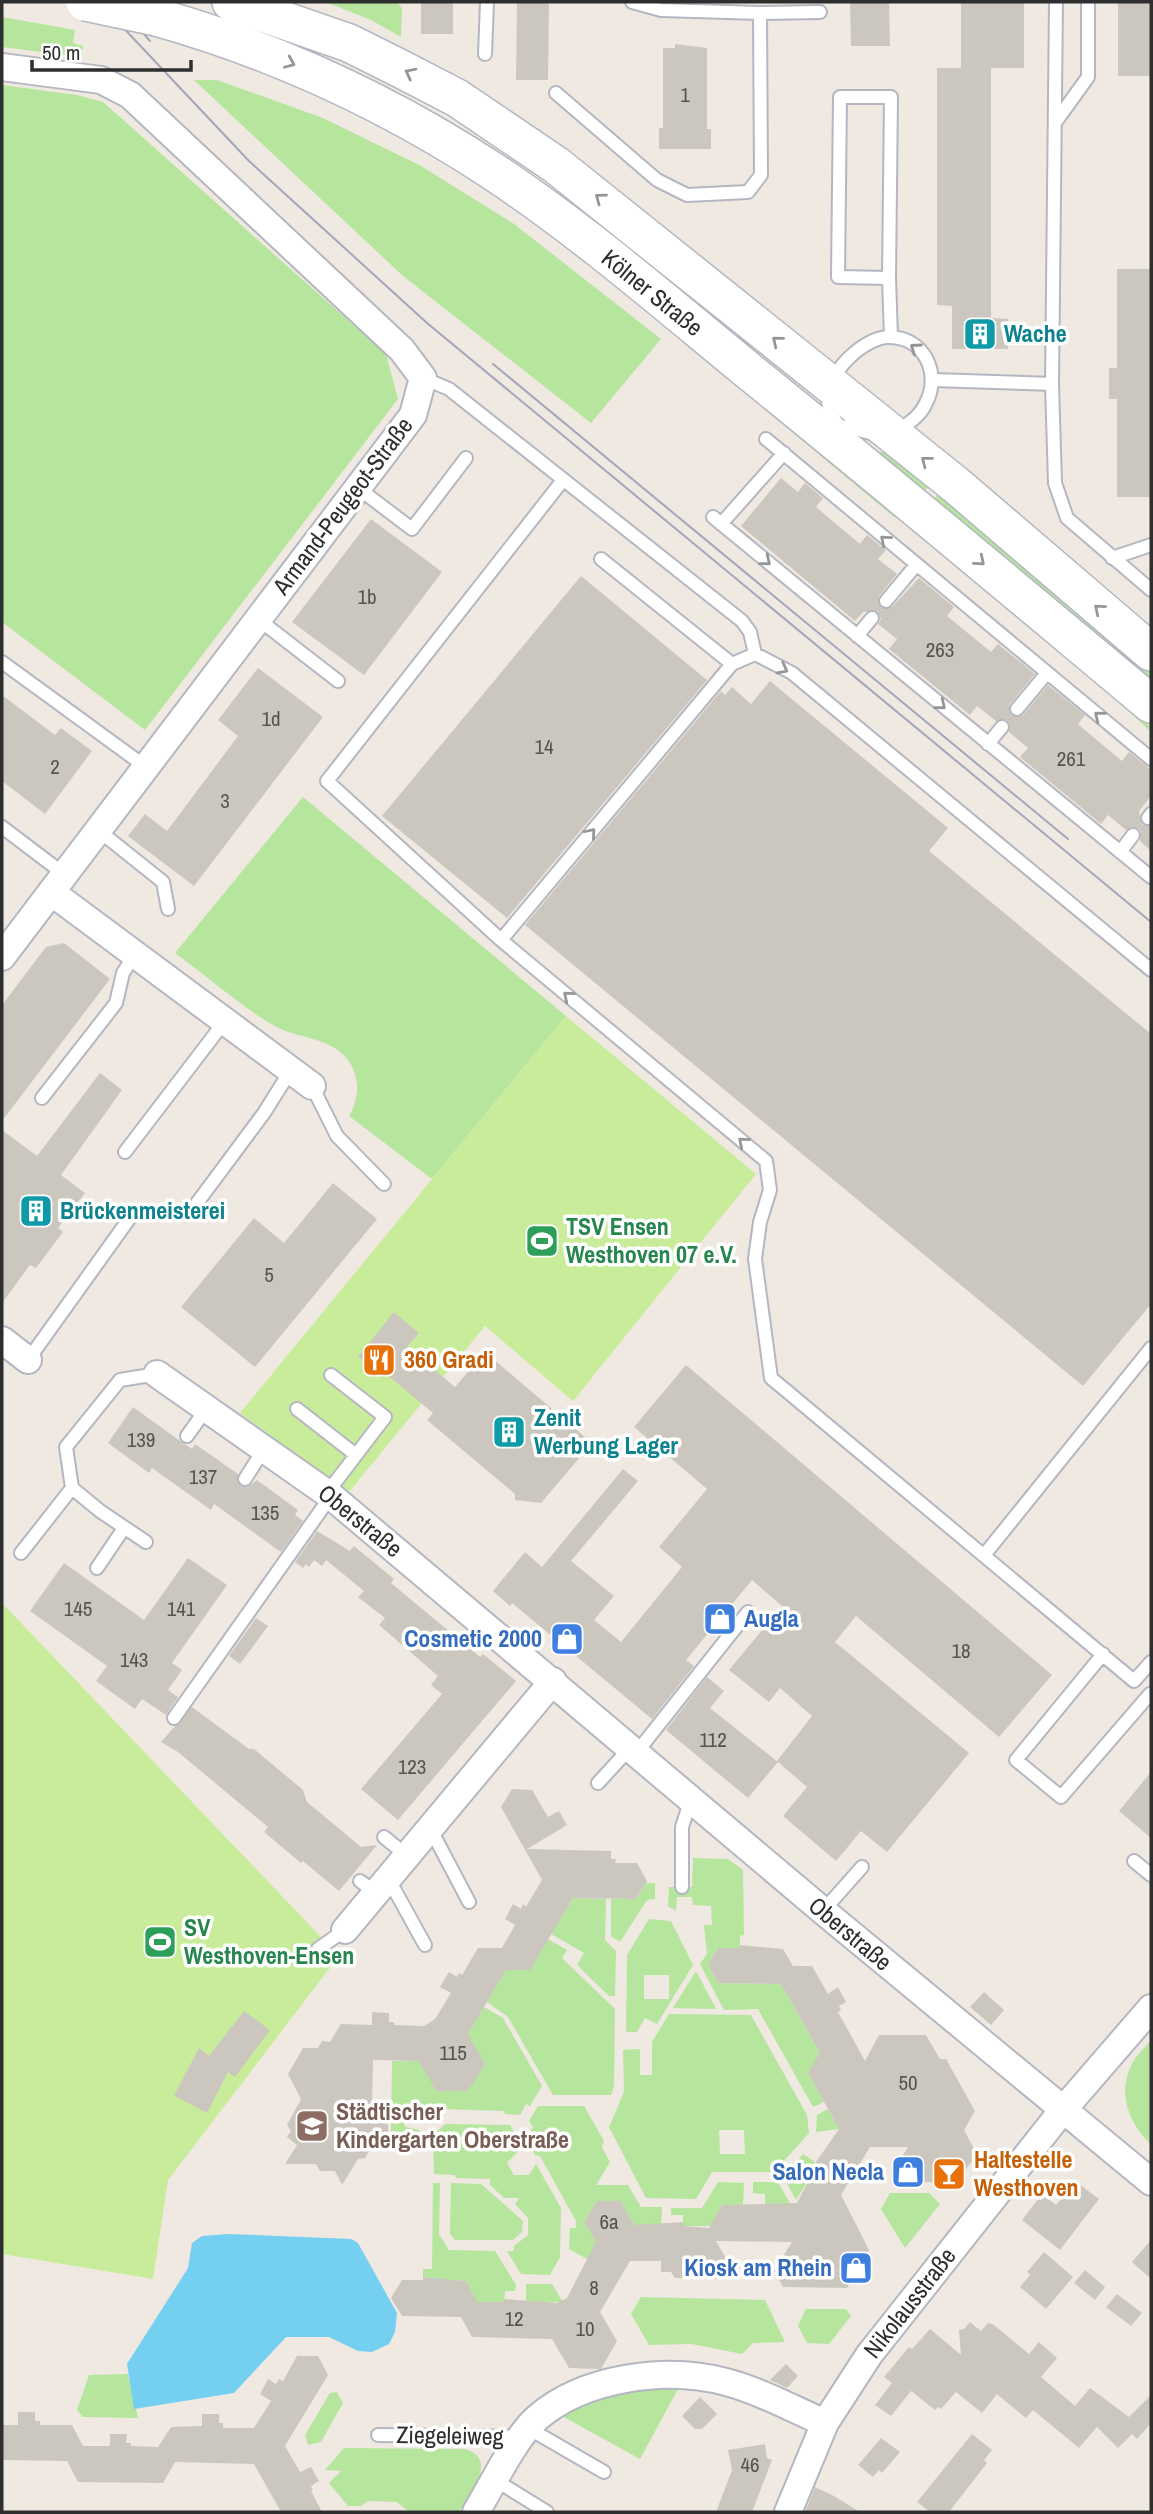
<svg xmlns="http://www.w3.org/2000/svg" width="1153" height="2514" viewBox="0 0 1153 2514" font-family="'Archivo Narrow',sans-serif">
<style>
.green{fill:#b6e59e;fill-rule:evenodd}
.pitch{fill:#c9ec9a}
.water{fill:#75cff0}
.building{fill:#cbc7bf}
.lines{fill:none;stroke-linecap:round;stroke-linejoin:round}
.lane-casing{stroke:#b4b7c1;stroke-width:16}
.street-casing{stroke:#b4b7c1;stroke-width:30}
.secondary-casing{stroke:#b4b7c1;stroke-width:40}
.lane{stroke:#fff;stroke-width:12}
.street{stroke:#fff;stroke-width:26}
.secondary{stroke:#fff;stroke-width:37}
.tram{stroke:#a3a6b8;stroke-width:2}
.secondary-bridge-casing{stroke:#b4b7c1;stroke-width:40;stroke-linecap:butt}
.secondary-bridge{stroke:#fff;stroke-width:37}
.oneway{stroke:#969696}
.labels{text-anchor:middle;stroke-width:7;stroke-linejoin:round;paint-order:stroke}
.number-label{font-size:21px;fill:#555452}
.street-label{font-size:24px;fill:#2e2e2e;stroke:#fff}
.culture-label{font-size:24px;font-weight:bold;fill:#0d838f;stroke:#fff;text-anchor:start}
.leisure-label{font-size:24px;font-weight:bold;fill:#27864d;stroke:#fff;text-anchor:start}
.food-label{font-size:24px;font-weight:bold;fill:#c56008;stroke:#fff;text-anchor:start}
.shop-label{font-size:24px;font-weight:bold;fill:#366cbe;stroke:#fff;text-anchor:end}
.education-label{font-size:24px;font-weight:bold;fill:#785e54;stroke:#fff;text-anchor:start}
</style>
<rect width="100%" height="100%" fill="#efe9e1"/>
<!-- green -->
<path class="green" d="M326,2H396L402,8L401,37L371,20Z
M2,17L75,30L73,43L83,46L81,57L2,47Z
M194,80H217L323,118L421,166L514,224L661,339L591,423L403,276Z
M2,85L77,95L103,102L386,354L398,399L145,730L2,622Z
M767,402L901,519L894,517L763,408Z
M885,450L931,484L920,497L879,453Z
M940,492L1151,670V684L929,505Z
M914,524L1151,727V732L1091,676L911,530Z
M303,797L566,1016L432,1179L349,1116C365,1089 357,1057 327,1044C309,1036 289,1035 271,1024C238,1004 207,976 175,953Z
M693,1858L728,1859L743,1870L744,1935L740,1936V1948H718L708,1965L718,1983L781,1984L821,2055L808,2073L824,2102L813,2107L758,2009L724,2010L700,1964L707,1954L704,1925H712L711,1906L693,1905L692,1897H677L676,1911L668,1906L669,1887H692Z
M646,1883H655V1899L647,1900L620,1942L611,1936V1899H636Z
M573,1898L606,1899L605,1940L616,1951L615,1996H609L577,1965L584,1953L551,1934Z
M649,1919L671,1921L693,1965L657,2024L645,2018L637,2032H626L627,1955ZM669,1975V1999H644V1975Z
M548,1939L567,1950L562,1958L615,2009L614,2086L611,2095H553L508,2017L487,2002L507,1967Z
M696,1971L716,2009L673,2008Z
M484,2007L503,2018L542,2086L530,2106L526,2104L520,2115L505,2114L504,2111L407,2108C401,2115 400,2120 406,2127L419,2130L420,2136L391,2135L392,2061H422L436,2091H468L484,2064L466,2036Z
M669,2014L751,2015L807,2115L809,2133L774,2172H712L696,2199L646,2198L609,2127L624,2092L623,2050L640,2049V2075H652V2042ZM719,2130H744L745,2154H720Z
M1151,2040V2144C1130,2125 1117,2094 1131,2066C1135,2056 1145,2048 1151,2040Z
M538,2106H584L604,2141L602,2147L610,2162L596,2185H628L641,2207H662L661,2226L632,2225L621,2201H597L584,2222L597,2243L589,2260L569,2249L570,2228H576V2221L540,2156L535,2155L526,2138L533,2127L529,2121Z
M828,2109L839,2129L816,2132L817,2115Z
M445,2124L510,2125L522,2147L507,2163L514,2175H529L536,2164L561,2208L560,2257L550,2275L521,2274L507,2251H514V2246L528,2235V2218L515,2204L519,2198H504L490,2185V2179L456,2178L455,2175L434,2174L433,2135Z
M803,2154L815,2162L809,2172L812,2174L796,2200L783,2176Z
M718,2182L744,2183L743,2206L722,2205L712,2226H683V2215H671V2208H702Z
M753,2182H778L794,2211L765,2206V2194L753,2193Z
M433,2183H440L439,2234L449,2250L495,2251L516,2285L515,2291H505L504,2302H475L466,2281L423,2277V2269H432Z
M451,2183L481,2184L523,2221L522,2232L513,2240H455L450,2234Z
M890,2193H929L940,2204L905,2248L881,2209Z
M526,2284H552L566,2307L563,2309L558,2302L526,2303Z
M641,2297L765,2300L785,2342L753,2343L742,2354L692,2344L649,2345L631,2314Z
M806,2309H846L851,2316L829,2344L807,2343L798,2326Z
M128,2374L138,2418L83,2417L77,2410L89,2375Z
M679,2387L640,2459L560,2415C598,2394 637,2390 679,2387Z
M337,2392L343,2403L321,2442L308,2445L305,2435L330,2393Z
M344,2448L464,2449C500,2458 470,2493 459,2512L408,2511L397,2502L368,2501L361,2506H348L329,2483L341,2471L325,2470Z"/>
<!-- pitch -->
<path class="pitch" d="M566,1016L756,1174L573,1401L485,1326L349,1492L240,1413Z
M2,1603L322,1938L315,1947L332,1965L168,2180L153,2279L2,2254Z"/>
<!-- water -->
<path class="water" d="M229,2234L351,2239L358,2243L397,2313L395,2332L389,2344L372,2352L358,2351L329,2337H286L234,2393L134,2409L127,2364L188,2268L192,2243L202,2236Z"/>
<!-- building -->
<path class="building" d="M421,2H453V34H421Z
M517,2H549L548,80H516Z
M850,2H889L890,46H851Z
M961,2H1024V68H991V318L1008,319V349H952V306L937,305V68H961Z
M1118,2H1151V76H1118Z
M675,44L707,48V129H711V149H659V128H663V48H675Z
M1117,269H1151V497H1117V399H1109V368H1117Z
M781,478L798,492L805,483L823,498L816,507L860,544L867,535L886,550L878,559L897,574L879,596L878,603L881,608L892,607L919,578L954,607L947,616L991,652L998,644L1035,674L1010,704L1009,711L1012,716L1023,715L1048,685L1085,715L1078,724L1105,747L1122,761L1129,752L1151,770V796L1139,811L1142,825L1151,826V851L1140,841L1141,832L1138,828L1126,830L1108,815L1101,824L1020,757L1028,748L1009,732L1010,725L1007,720L996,721L977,706L970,715L889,649L897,639L878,624L881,619L877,611L863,612L855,621L741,526Z
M371,519L442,572L364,675L292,622Z
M581,576L707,680L507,918L382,816Z
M258,668L323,717L194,886L128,836L145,814L167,831L238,736L218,720Z
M770,681L948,828L929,851L1151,1034V1304L1083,1386L525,925L721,691L725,695L732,687L751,704Z
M2,695L55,735L61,728L92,751L45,814L2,781Z
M64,943L110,979L2,1121V1005L46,947Z
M100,1073L122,1090L61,1175L85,1193L58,1228L63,1232L36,1268L30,1265L2,1303V1130L37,1156Z
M333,1183L377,1219L255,1367L181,1307L254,1218L284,1243Z
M394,1312L419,1333L407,1347L455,1387L485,1352L592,1443L541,1503L515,1500V1494L427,1420L433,1413L386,1374L383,1378L358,1357Z
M686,1365L1052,1675L999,1737L856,1616L835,1642L969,1753L887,1852L861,1831L836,1861L783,1816L807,1787L777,1761L812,1716L780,1688L769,1702L729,1670L782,1606L752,1580L686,1660L694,1666L652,1719L512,1603L510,1606L493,1591L525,1552L542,1567L623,1469L638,1481L571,1561L614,1596L594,1620L621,1642L682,1567L659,1547L707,1489L634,1427Z
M133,1407L183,1443L192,1449L195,1444L238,1474L240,1486L248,1487L257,1480L298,1510L295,1515L303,1521L281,1552L214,1504L211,1510L152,1468L149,1473L108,1443Z
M317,1531L350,1551L354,1546L394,1579L391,1583L480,1657L483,1654L516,1681L398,1820L361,1789L442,1694L431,1685L438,1676L379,1625L385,1618L358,1597L364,1591L326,1560L322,1566L314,1560L309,1567L306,1564L303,1568L295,1562Z
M188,1558L227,1585L172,1663L182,1670L168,1690L178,1697L166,1715L142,1699L135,1709L96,1681L107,1666L30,1611L64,1563L144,1620Z
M256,1618L268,1626L240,1664L229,1656Z
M707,1677L724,1691L710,1708L778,1762L748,1798L666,1730Z
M192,1707L249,1749H254L303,1790L307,1802L361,1847L377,1845L339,1891L303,1861L301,1863L264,1832L268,1827L178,1752L161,1742Z
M1151,1772V1838L1119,1811Z
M512,1789L532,1790L548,1817L559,1811L567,1825L527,1849L611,1851V1859H616L615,1863H637L647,1881L636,1899L573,1898L530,1970H506L468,2034L485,2064L468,2091H436L419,2061L373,2060L372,2106H388V2140H384L380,2146H372L365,2158L358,2159L342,2185L335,2171H320L316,2164H285L297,2145L287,2137L291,2131L287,2125L301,2099L288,2074L303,2048H318L322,2041L330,2042L341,2024L372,2025V2012L389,2013V2022H394V2025L424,2026L435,2019L451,1993L440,1987L449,1972L457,1977L459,1973L462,1975L478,1948H502L515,1925L505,1919L513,1904L521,1909L523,1904L526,1907L542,1880L501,1807Z
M740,1945L783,1949L793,1966H812L828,1994L838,1987L846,2002L839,2006L841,2010L838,2012L865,2061L879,2035H926L940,2059H946L975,2111L964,2130L973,2147L972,2161L956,2182H906L897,2165L908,2147H870L841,2195L869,2250L847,2288L783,2287L774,2271L792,2242L716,2241L730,2265L723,2279L675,2278L671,2272H661V2261H630L600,2312L617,2341L601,2369L569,2368L552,2339L472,2337L461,2317L402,2316L391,2298L402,2280H423V2277L466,2281L477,2302H504V2299L557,2303L567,2298L596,2242L584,2222L597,2201H621L634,2225L683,2222V2226L709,2228L722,2205L797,2203L812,2174L809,2172L839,2129L808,2073L820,2053L781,1984L718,1983L708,1965L718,1948H739Z
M984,1992L1004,2010L991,2025L970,2007Z
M244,2011L270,2030L235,2077L228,2072L207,2113L174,2096L199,2048L209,2056Z
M1075,2181L1099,2199L1060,2250L1022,2220L1042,2194L1056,2205Z
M1151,2240V2279L1132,2262Z
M1044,2252L1073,2277L1046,2309L1020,2287L1030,2275L1027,2272Z
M1085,2270L1105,2287L1095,2300L1074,2283Z
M1117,2294L1142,2313L1131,2326L1106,2307Z
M970,2322L981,2331L988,2323L994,2325L1029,2354L1039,2342L1057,2358L1041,2377L1075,2406L1090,2388L1129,2417L1151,2395V2423L1137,2439L1132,2434L1118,2448L1097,2427L1079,2448L1033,2410L1026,2418L997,2394L982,2413L956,2392L941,2409L938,2407L935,2410L911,2391L891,2416L875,2405L892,2383L884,2377L909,2347L912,2349L930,2329L961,2355L959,2330L964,2329Z
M297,2356H318L328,2375L285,2446L300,2472L311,2467L319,2481L311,2486L313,2490L311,2491L322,2512H281L254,2464L175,2462L163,2483L78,2482L67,2461L2,2460V2425H18V2412H35V2421H40V2425H72L83,2446H110V2434H127L126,2443H131V2446L158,2447L171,2427L202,2426V2414H219V2423H223V2428H254L271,2401L260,2394L268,2379L276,2384L279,2379L283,2381Z
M786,2364L798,2376L787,2388L770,2380Z
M700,2397L717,2414L702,2429H695L682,2416Z
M972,2434L992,2450L984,2460L987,2463L949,2512H930L917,2502Z
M881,2438L900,2452L882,2473L879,2470L873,2477L858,2465Z
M765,2444L767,2458L772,2460L752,2512H716L732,2470L728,2450Z
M815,2487L834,2496L860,2512H805Z"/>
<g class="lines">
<defs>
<path id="lane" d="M1056,2L1052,384L1055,483L1067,518L1151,590
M760,13L820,12
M485,54L487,2
M556,93L657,180L687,195L748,192L761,175L760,13L661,10L632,2
M840,97H891L889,278L838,277Z
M1057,120L1088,77V2
M889,278L891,337
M423,378L449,389L742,621L750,632L755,654
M933,380L1052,384
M834,424L874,434
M842,431C837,424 829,411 828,402C824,375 864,336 890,337C925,338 941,374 926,403C920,417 907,424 895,433
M766,439L1151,759
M358,488L412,529L466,458
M713,517L1151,877
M721,524L784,453
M1112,558L1151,545
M601,559L732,664
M886,601L916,565
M258,619L338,681
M857,636L872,618
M2,662L146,767
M1017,709L1047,673
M988,744L1002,727
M1148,818L1151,814
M2,827L64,874
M98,830L163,882L168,909
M1120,852L1133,835
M501,940L327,781L563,480
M1151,970L792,673L755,654L732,664L501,940L766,1161L770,1190L760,1222L755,1259L771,1378L1134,1681L1151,1662
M312,1086L337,1136L384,1184
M42,1098L116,1003L123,973L135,954
M125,1152L225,1021
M197,1203L264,1113L291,1070
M28,1360L129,1219
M297,1409L356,1455
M187,1436L207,1408
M245,1479L264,1449
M327,1493L385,1417L331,1375
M146,1542L100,1511L72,1488L66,1447L120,1380L157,1374
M21,1553L72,1488
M985,1554L1151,1348
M97,1568L124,1528
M1103,1654L1016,1760L1061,1797L1150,1694
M174,1718L331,1496
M637,1752L748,1612
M598,1783L631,1747
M430,1828L469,1902
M384,1837L407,1856
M1134,1861L1151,1875
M388,1878L425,1945
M360,1881L376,1893
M682,1887V1827L691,1799
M823,1911L862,1867
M318,1949L345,1930
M528,2428L604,2472
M378,2435L521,2437
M495,2480L547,2512"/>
<path id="street" d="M2,67L101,80L130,95L402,350L423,378L413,415L2,957
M51,892L312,1086
M2,1340L28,1360
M157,1374L331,1496L823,1911L1151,2182
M345,1930L553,1681
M476,2512C491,2487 516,2436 537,2418C584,2377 667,2366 726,2382C760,2391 793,2409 825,2423
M788,2512L825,2423L869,2355L1062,2111L1151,2008"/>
<path id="secondary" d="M231,2L349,43L403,70L457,98L556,165L956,485L1151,652
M156,17C277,51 389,103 494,172C584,232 667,304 750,372C885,481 1018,593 1151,704"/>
</defs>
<!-- lane casing -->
<use href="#lane" class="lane-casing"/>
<!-- street casing -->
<use href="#street" class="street-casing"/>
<!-- secondary casing -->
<use href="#secondary" class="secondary-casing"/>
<!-- lane -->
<use href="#lane" class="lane"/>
<!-- street -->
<use href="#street" class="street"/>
<!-- secondary -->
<use href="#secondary" class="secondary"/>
<!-- tram -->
<path class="tram" d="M99,2L249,161L427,323L1151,922
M116,2L150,41
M493,364L1068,839"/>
<defs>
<path id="secondary-bridge" d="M85,2L156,17"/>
</defs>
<!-- secondary-bridge casing -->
<use href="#secondary-bridge" class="secondary-bridge-casing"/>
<!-- secondary-bridge -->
<use href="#secondary-bridge" class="secondary-bridge"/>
</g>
<!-- one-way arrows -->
<defs><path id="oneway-chevron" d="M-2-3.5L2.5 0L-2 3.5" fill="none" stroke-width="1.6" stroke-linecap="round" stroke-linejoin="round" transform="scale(1.75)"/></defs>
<g class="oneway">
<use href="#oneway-chevron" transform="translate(290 63) rotate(23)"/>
<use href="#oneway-chevron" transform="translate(410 73) rotate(-153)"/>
<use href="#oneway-chevron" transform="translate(600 198) rotate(-143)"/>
<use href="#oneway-chevron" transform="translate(777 341) rotate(-141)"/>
<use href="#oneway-chevron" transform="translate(915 348) rotate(-145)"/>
<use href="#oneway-chevron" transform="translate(926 461) rotate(-142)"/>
<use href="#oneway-chevron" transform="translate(885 540) rotate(-140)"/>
<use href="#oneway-chevron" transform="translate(766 561) rotate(39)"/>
<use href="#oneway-chevron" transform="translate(980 561) rotate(40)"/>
<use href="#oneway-chevron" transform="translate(1099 609) rotate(-140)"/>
<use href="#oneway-chevron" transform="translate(783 669) rotate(28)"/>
<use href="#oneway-chevron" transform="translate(941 705) rotate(39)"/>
<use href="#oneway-chevron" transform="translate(1099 716) rotate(-141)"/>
<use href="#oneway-chevron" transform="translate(591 833) rotate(-50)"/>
<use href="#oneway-chevron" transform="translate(568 996) rotate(-140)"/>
<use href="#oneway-chevron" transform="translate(743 1142) rotate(-140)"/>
</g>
<!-- icons -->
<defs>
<symbol id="building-square" viewBox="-11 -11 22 22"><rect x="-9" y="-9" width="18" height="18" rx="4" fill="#0f9aa8" stroke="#fff"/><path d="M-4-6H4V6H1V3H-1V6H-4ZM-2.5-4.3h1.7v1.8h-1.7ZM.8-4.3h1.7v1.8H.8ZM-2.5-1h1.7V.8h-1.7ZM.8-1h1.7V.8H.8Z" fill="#fff"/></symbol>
<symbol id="stadium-square" viewBox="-11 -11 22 22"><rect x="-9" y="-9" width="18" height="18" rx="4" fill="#2e9e5b" stroke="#fff"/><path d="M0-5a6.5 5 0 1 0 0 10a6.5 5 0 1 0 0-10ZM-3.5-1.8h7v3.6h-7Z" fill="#fff"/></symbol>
<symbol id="restaurant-square" viewBox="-11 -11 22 22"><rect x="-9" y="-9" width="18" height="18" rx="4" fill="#e8710a" stroke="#fff"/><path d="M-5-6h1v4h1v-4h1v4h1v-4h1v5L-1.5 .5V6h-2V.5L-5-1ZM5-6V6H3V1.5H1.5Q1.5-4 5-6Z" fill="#fff"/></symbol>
<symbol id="shop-square" viewBox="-11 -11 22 22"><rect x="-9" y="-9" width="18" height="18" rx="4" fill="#3f7fe0" stroke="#fff"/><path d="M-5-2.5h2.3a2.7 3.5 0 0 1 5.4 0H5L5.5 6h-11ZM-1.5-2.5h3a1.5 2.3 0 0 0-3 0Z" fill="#fff"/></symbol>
<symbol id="school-square" viewBox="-11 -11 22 22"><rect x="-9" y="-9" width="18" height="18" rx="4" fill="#8d6e63" stroke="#fff"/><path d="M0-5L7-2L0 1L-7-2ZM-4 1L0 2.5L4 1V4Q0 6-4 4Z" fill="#fff"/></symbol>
<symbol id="bar-square" viewBox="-11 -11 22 22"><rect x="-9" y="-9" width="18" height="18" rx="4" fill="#e8710a" stroke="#fff"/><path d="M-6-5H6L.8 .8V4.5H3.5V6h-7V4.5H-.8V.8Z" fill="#fff"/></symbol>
</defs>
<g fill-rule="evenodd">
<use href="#building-square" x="961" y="315" width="38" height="38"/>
<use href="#building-square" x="17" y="1192" width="38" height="38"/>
<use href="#stadium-square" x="523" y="1222" width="38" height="38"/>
<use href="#restaurant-square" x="360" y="1341" width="38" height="38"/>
<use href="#building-square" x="490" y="1413" width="38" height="38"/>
<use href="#shop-square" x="701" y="1600" width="38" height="38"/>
<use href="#shop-square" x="548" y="1620" width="38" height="38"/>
<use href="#stadium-square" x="141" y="1923" width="38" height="38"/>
<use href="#school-square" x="293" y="2107" width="38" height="38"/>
<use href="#shop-square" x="889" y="2153" width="38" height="38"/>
<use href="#bar-square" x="930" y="2155" width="38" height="38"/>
<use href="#shop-square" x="837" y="2249" width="38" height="38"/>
</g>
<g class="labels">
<!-- number labels -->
<g class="number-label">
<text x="685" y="102">1</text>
<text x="367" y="604">1b</text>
<text x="940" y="657">263</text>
<text x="271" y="726">1d</text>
<text x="544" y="754">14</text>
<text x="1071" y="766">261</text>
<text x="55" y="774">2</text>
<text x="225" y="808">3</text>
<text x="269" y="1282">5</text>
<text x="141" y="1447">139</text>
<text x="203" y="1484">137</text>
<text x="265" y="1520">135</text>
<text x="78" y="1616">145</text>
<text x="181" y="1616">141</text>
<text x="961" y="1658">18</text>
<text x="134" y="1667">143</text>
<text x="713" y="1747">112</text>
<text x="412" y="1774">123</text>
<text x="453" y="2060">115</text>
<text x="908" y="2090">50</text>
<text x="609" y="2229">6a</text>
<text x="594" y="2295">8</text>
<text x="514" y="2326">12</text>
<text x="585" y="2336">10</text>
<text x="750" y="2472">46</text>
</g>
<!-- street labels -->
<g class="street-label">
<text transform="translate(652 293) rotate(39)" y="8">Kölner Straße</text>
<text transform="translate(343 506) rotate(-53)" y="8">Armand-Peugeot-Straße</text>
<text transform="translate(360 1521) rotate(39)" y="8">Oberstraße</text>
<text transform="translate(850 1934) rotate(40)" y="8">Oberstraße</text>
<text transform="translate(910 2303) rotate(-52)" y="8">Nikolausstraße</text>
<text transform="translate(450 2436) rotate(1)" y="8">Ziegeleiweg</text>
</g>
<!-- culture labels -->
<g class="culture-label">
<text x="1004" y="342">Wache</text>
<text x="60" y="1219">Brückenmeisterei</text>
<text x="534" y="1426">Zenit<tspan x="534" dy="28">Werbung Lager</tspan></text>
</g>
<!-- leisure labels -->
<g class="leisure-label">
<text x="566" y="1235">TSV Ensen<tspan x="566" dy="28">Westhoven 07 e.V.</tspan></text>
<text x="184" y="1936">SV<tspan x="184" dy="28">Westhoven-Ensen</tspan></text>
</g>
<!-- food labels -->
<g class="food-label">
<text x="404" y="1368">360 Gradi</text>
<text x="974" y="2168">Haltestelle<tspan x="974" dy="28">Westhoven</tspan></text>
</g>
<!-- shop labels -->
<g class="shop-label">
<text x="744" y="1627" text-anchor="start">Augla</text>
<text x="542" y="1647">Cosmetic 2000</text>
<text x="884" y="2180">Salon Necla</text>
<text x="832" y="2276">Kiosk am Rhein</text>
</g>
<!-- education labels -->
<g class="education-label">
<text x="336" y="2120">Städtischer<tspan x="336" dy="28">Kindergarten Oberstraße</tspan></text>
</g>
</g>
<!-- border -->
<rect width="1153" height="2514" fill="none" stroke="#2e2e2e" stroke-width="7"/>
<!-- scale -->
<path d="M32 60v10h159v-10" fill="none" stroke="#2e2e2e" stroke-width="3.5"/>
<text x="42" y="60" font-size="21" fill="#2e2e2e" stroke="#ffffff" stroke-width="5" paint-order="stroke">50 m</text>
</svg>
